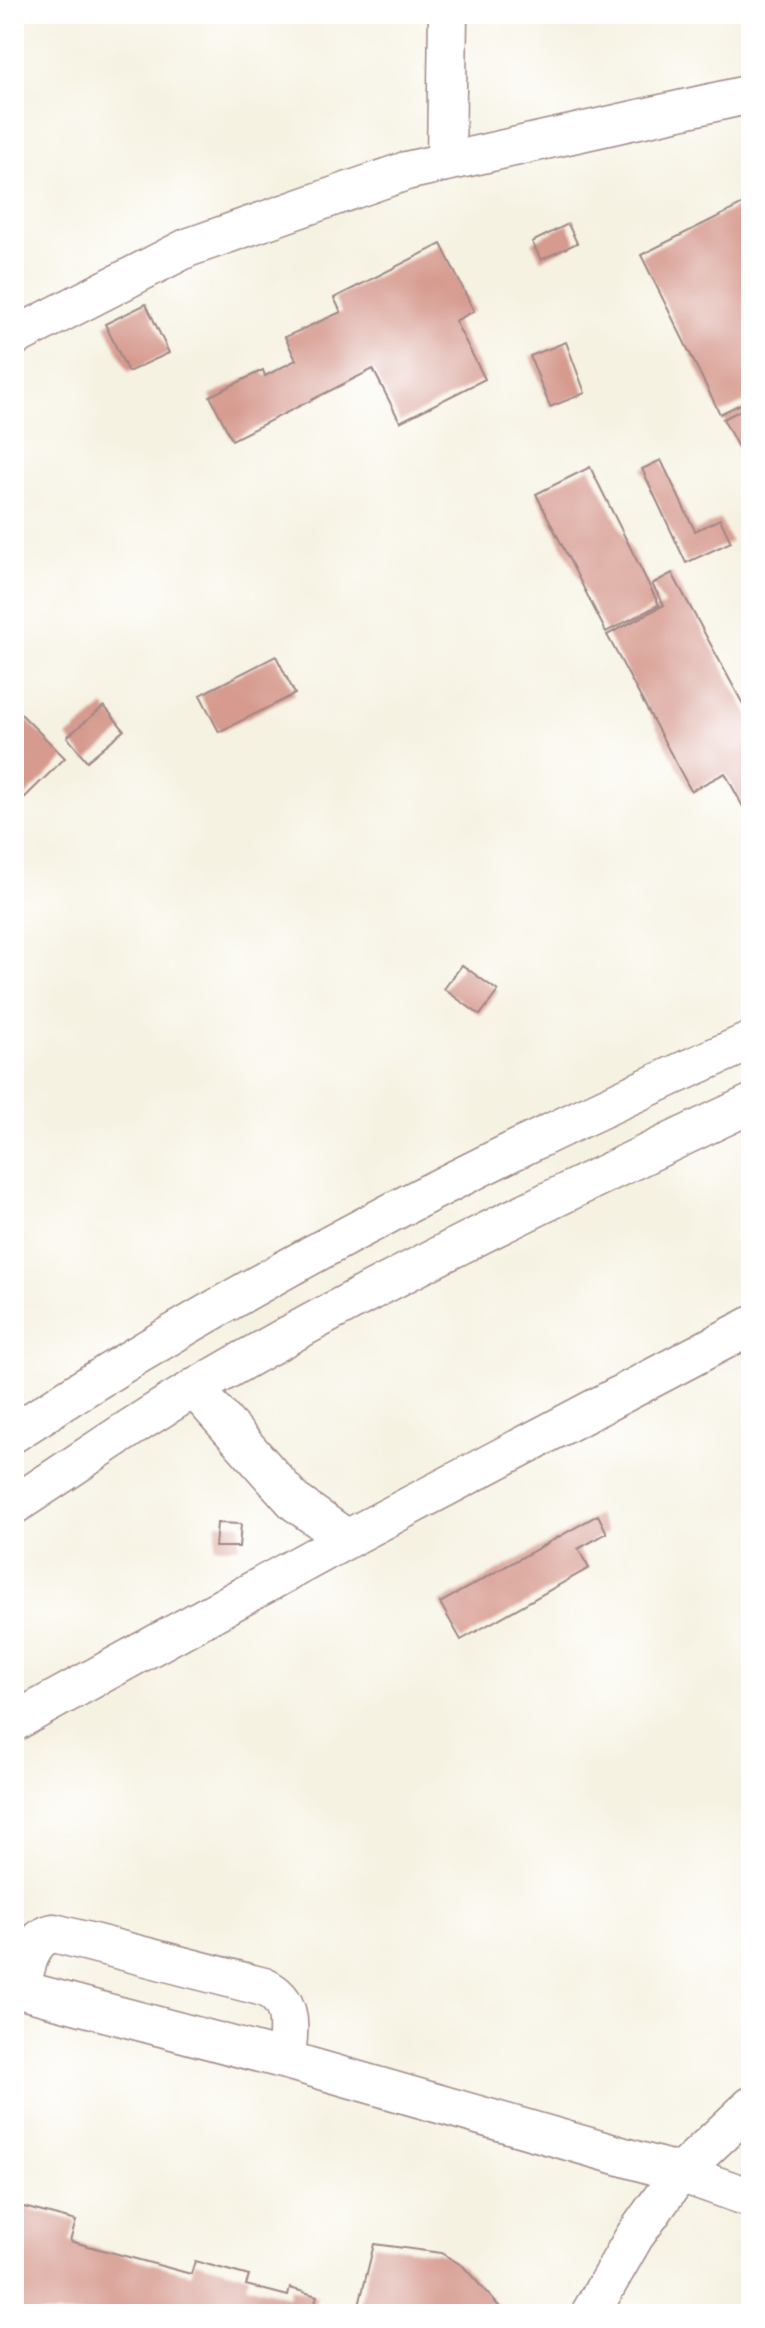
<svg xmlns="http://www.w3.org/2000/svg" width="765" height="2328" viewBox="0 0 765 2328" font-family="'Libre Bodoni',serif">
<style>
.building{fill:#d69a8e}
.lines{fill:none;stroke-linecap:round;stroke-linejoin:round}
.minor-casing{stroke:#a08886;stroke-width:41}
.minor{stroke:#fff;stroke-width:38}
</style>
<rect width="100%" height="100%" fill="#fff"/>
<filter id="ink" filterUnits="userSpaceOnUse"><feTurbulence type="fractalNoise" baseFrequency=".0125" numOctaves="2"/><feDisplacementMap in="SourceGraphic" scale="16" xChannelSelector="R" yChannelSelector="G"/><feConvolveMatrix kernelMatrix="1 2 1 2 8 2 1 2 1" color-interpolation-filters="sRGB"/></filter>
<filter id="wash" filterUnits="userSpaceOnUse"><feTurbulence type="fractalNoise" baseFrequency=".006" numOctaves="4" result="noise"/><feDisplacementMap in="SourceGraphic" scale="32" xChannelSelector="R" yChannelSelector="G"/><feGaussianBlur stdDeviation="1.8" result="paint"/><feColorMatrix in="noise" values="0 0 0 0 0 0 0 0 0 0 0 0 0 0 0 0 0 1.4 0 .05"/><feComposite in="paint" operator="in"/></filter>
<g filter="url(#wash)">
<rect width="100%" height="100%" fill="#f6f2e2"/>
<g id="blocks">
<!-- building -->
<path class="building" d="M751,200V399L720,414L641,255Z
M568,224L577,243L541,260L532,242Z
M441,244L474,311L455,321L485,379L400,422L373,369L232,440L210,396L263,370L265,376L296,360L285,337L341,312L334,298Z
M146,304L169,353L128,372L105,324Z
M566,342L585,393L550,407L530,356Z
M751,405V472L723,419Z
M661,460L695,531L720,519L731,542L686,563L642,469Z
M590,467L659,605L606,632L536,494Z
M672,573L751,719V822L725,773L691,791L607,635L664,605L652,584Z
M276,656L295,694L219,732L200,695Z
M104,706L124,730L87,761L67,737Z
M14,707L65,758L21,801L14,794Z
M462,965L498,991L480,1015L444,989Z
M598,1515L607,1533L578,1549L589,1568L461,1640L440,1603Z
M217,1523L241,1524L239,1547H215Z
M16,2205L76,2221L70,2241L191,2274L195,2261L249,2276L246,2285L288,2296L290,2288L317,2296L312,2314H14V2213Z
M374,2244L441,2253L463,2266L506,2314H357Z"/>
</g>
</g>
<g filter="url(#ink)">
<use href="#blocks" fill-opacity="0" stroke="#a08886" stroke-width="2"/>
<g class="lines">
<defs>
<path id="minor" d="M446,162L448,14
M14,337L187,248L406,171L751,94
M194,1388L295,1502L347,1539
M14,1433C246,1280 497,1152 751,1041
M14,1505C75,1466 134,1423 197,1387C377,1282 563,1193 751,1104
M14,1722L347,1539L751,1326
M14,1988L286,2060L680,2173L751,2198
M20,1990C27,1968 28,1938 54,1933L264,1987C296,2002 288,2030 286,2060
M590,2314L634,2237L680,2173L751,2106"/>
</defs>
<!-- minor casing -->
<use href="#minor" class="minor-casing"/>
<!-- minor -->
<use href="#minor" class="minor"/>
</g>
</g>
<!-- margin -->
<rect width="765" height="2328" fill="none" stroke="#fff" stroke-width="48"/>
</svg>
